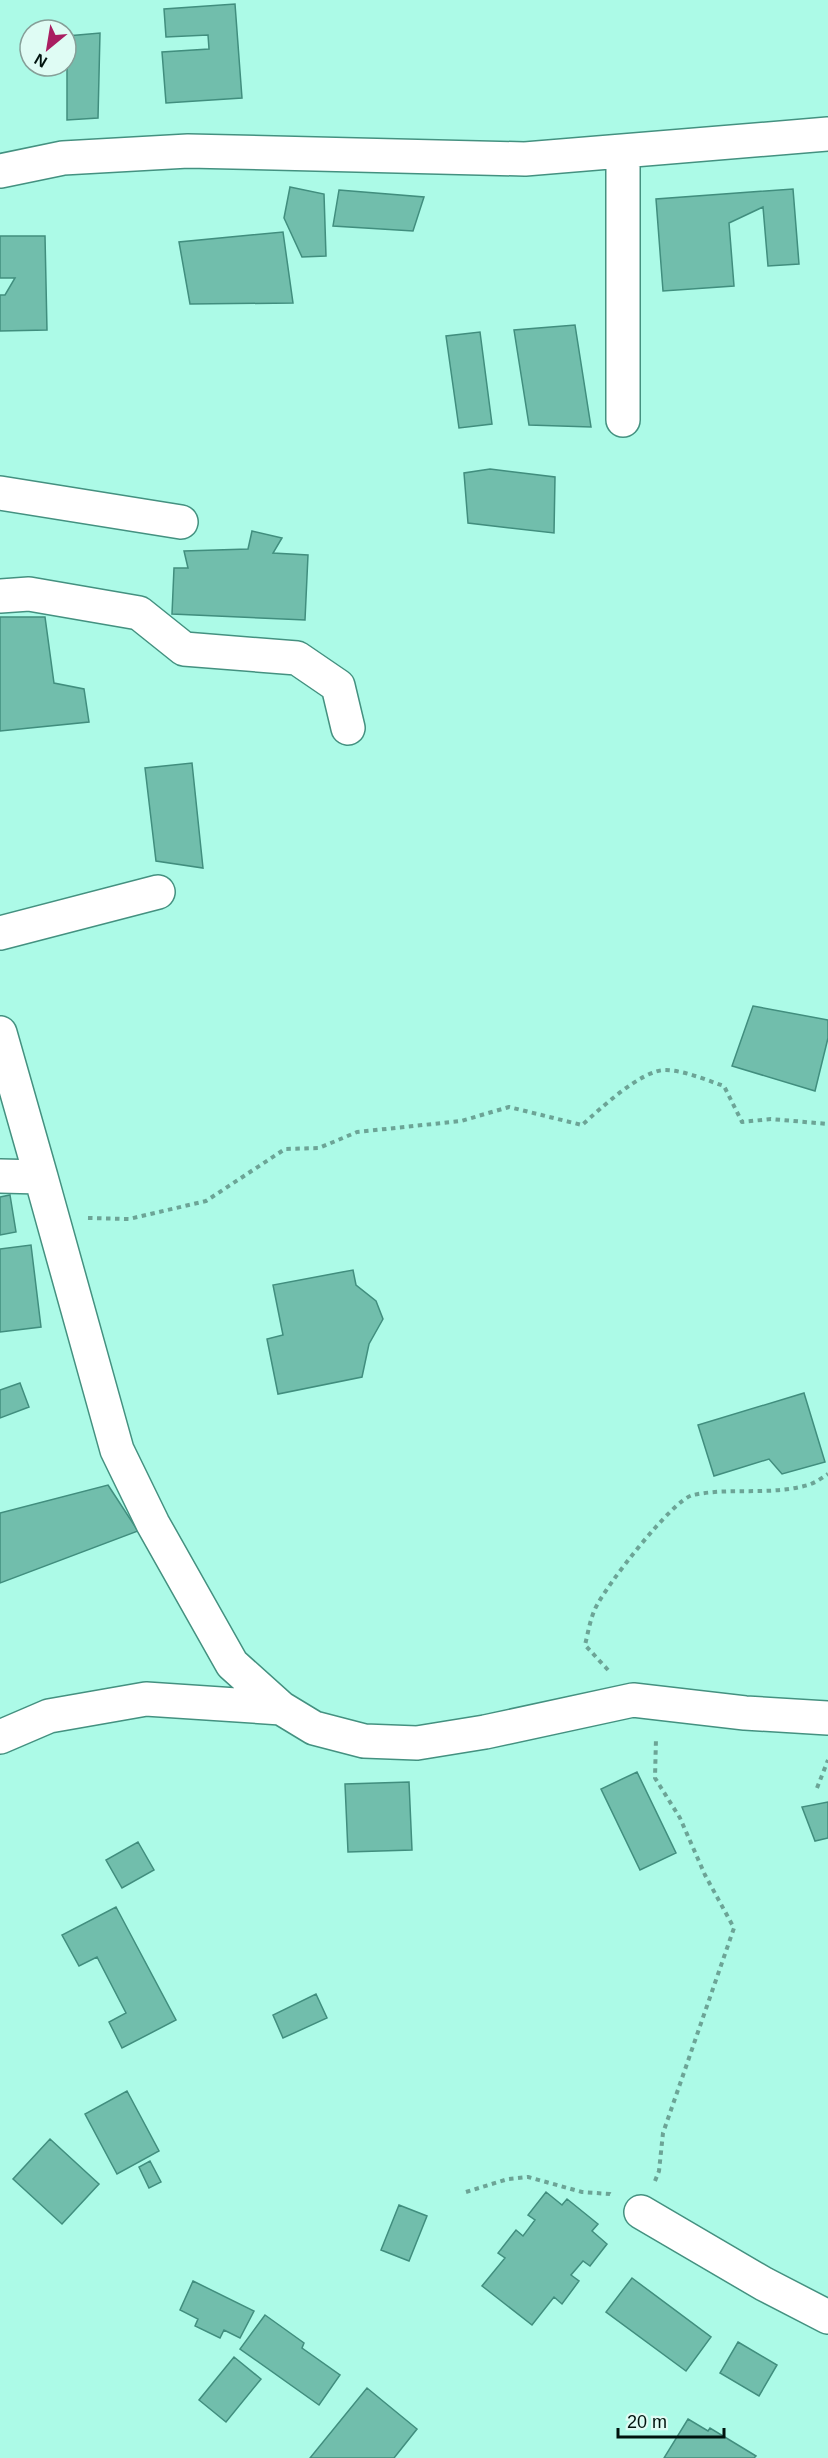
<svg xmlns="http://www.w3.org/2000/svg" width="828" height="2458" viewBox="0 0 828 2458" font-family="Arial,sans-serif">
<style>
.building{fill:#71beac;stroke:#418e7e;stroke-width:1.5}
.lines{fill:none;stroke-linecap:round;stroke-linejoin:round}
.minor-casing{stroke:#449180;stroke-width:36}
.path{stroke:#6ca496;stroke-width:4;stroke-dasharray:4.5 4.5;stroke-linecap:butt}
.minor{stroke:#fff;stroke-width:33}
</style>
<rect width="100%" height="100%" fill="#acfae7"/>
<!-- building -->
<path class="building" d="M235,4L242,98L166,103L162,52L209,49L208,35L166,37L164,9Z
M100,33L98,118L67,120V36Z
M290,187L324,194L326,256L302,257L284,218Z
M793,189L799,264L768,266L763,207L729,223L734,286L663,291L656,199Z
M339,190L424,197L413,231L333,226Z
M283,232L293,303L190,304L179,242Z
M0,236H45L47,330L0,331V295H5L15,278H0Z
M575,325L591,427L529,425L514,330Z
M480,332L492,424L459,428L446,336Z
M490,469L555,477L554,533L468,523L464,473Z
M252,531L282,538L273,553L308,555L305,620L172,614L174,568H188L184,551L248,549Z
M0,617H45L54,683L84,689L89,722L0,731Z
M192,763L203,868L156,861L145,768Z
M753,1006L828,1020V1038L815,1091L732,1066Z
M10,1195L16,1232L0,1235V1197Z
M31,1245L41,1327L0,1332V1249Z
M353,1270L356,1285L376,1301L383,1319L369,1344L362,1377L278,1394L267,1339L283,1335L273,1285Z
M20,1383L29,1407L0,1418V1390Z
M804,1393L825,1462L782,1474L769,1459L714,1476L698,1425Z
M108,1485L138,1531L0,1583V1513Z
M637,1772L676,1853L640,1870L601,1789Z
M409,1782L412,1850L348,1852L345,1784Z
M828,1802V1838L815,1841L802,1807Z
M138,1842L154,1870L122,1888L106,1860Z
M116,1907L176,2020L122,2048L109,2022L126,2013L97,1957L79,1966L62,1935Z
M316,1994L327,2018L283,2038L273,2015Z
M127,2091L159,2151L117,2174L85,2114Z
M50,2139L99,2184L62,2224L13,2179Z
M150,2161L161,2182L149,2188L139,2167Z
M546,2192L562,2205L567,2199L598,2224L592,2231L607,2244L590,2266L583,2261L571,2275L579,2281L562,2304L554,2297L532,2325L482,2286L505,2258L498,2253L516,2230L523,2236L535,2220L528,2215Z
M399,2205L427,2216L409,2261L381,2250Z
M632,2278L711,2337L686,2371L606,2312Z
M193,2281L254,2311L240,2338L224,2330L220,2338L195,2326L198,2319L180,2310Z
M265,2315L304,2343L302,2348L340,2375L319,2405L240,2349Z
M738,2342L777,2365L759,2396L720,2373Z
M234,2357L261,2379L226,2422L199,2400Z
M367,2388L417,2429L394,2458H310Z
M688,2419L708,2431L710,2428L756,2456L754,2458H664Z"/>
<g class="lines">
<defs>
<path id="minor" d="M0,171L63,158L188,151L525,159L828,134
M623,420V152
M0,493L181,522
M0,596L29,594L139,613L184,649L297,658L338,686L348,728
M0,933L158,892
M0,1033L41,1177
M0,1176L41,1177L117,1450L153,1524L232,1664L281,1708L314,1728L364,1741L417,1743L485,1732L633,1700L745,1713L828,1718
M0,1737L49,1716L146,1699L281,1708
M641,2212L764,2284L828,2317"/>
</defs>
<!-- minor casing -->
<use href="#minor" class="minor-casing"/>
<!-- path -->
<path class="path" d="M88,1218L129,1219L206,1201L285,1149L319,1148L357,1132L461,1121L509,1107L582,1125C599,1110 642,1069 666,1070C686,1071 706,1080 724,1086L742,1122L771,1119L828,1124
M608,1670L585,1645C588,1633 590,1620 595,1609C604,1588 673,1499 693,1495C731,1487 770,1496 808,1485C815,1483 822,1478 828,1474
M817,1788L828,1760
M655,2181L659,2171L663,2133L734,1928L705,1875L680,1818L655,1778L656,1738
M466,2192L508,2179L528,2177L582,2192L610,2194L613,2196"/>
<!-- minor -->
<use href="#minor" class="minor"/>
</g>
<!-- north arrow -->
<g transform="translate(48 48) rotate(210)"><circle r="28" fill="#dffcf4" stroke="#869f98" stroke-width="1.5"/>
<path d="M0-4.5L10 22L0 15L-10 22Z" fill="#a91e61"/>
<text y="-9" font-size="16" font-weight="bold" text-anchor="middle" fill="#00130e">N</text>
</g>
<!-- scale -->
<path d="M618 2428v9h106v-9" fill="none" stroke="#00130e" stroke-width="3"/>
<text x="627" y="2428" font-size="18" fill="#00130e" stroke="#dffcf4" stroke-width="4.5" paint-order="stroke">20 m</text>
</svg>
